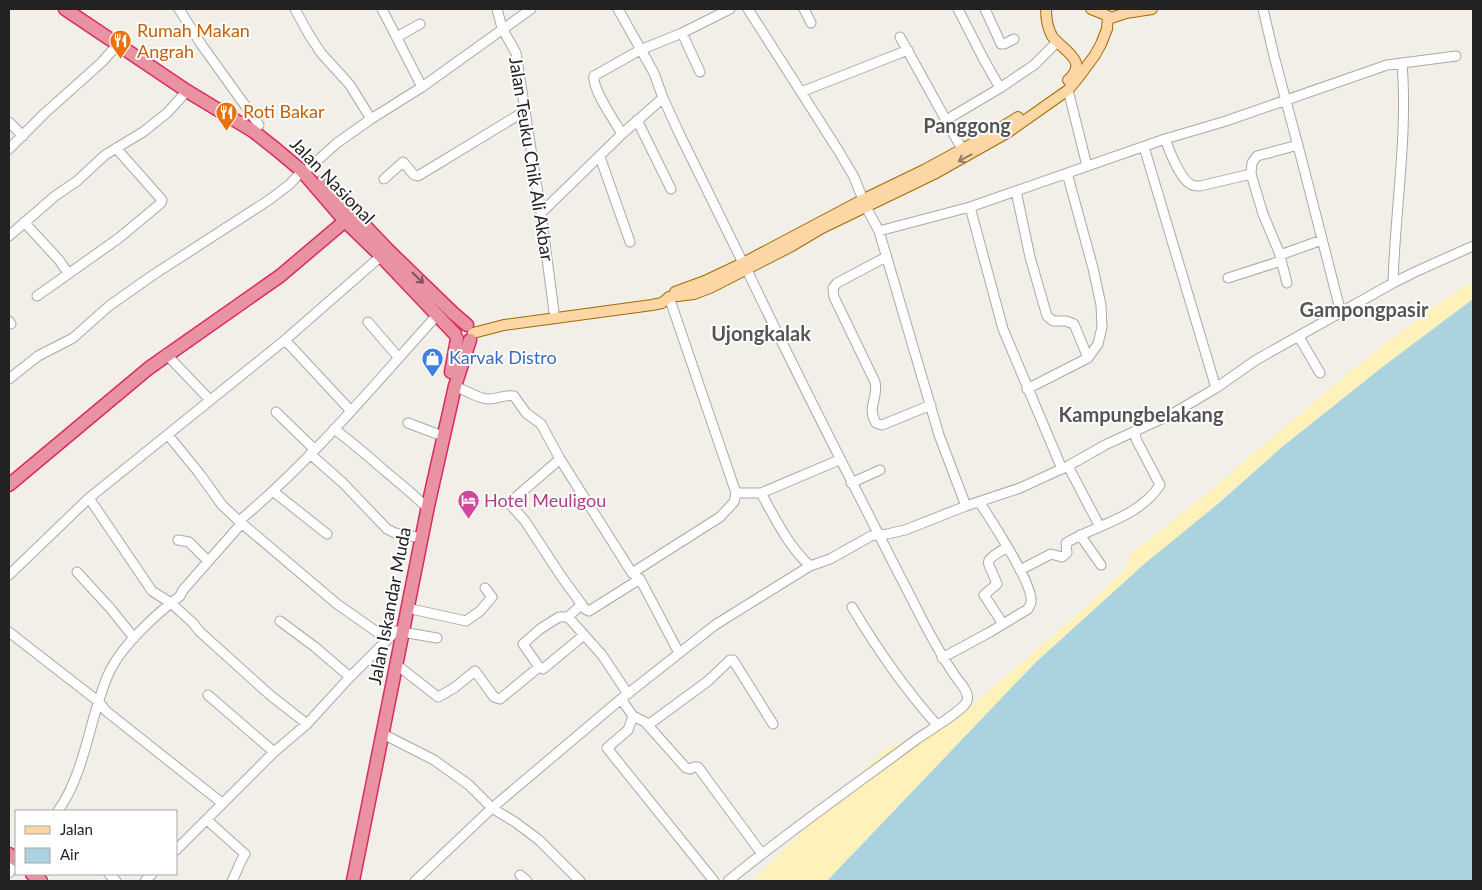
<svg xmlns="http://www.w3.org/2000/svg" width="1482" height="890" viewBox="0 0 1482 890" font-family="Lato,sans-serif">
<style>
.sand{fill:#fff1ba}
.water{fill:#aad3df}
.lines{fill:none;stroke-linecap:round;stroke-linejoin:round}
.minor-casing{stroke:#a9a9a9;stroke-width:11}
.major-casing{stroke:#a06b00;stroke-width:12}
.highway-casing{stroke:#dc2a67;stroke-width:15}
.minor{stroke:#fff;stroke-width:9}
.major{stroke:#fcd6a4;stroke-width:10}
.highway{stroke:#e892a2;stroke-width:12}
.oneway{stroke:#8f7c63}
.oneway2{stroke:#7b545c}
.labels{text-anchor:middle;stroke-width:4;stroke-linejoin:round;paint-order:stroke}
.food-label{font-size:18px;fill:#c56008;stroke:#fff;text-anchor:start}
.street-label{font-size:18px;fill:#222;stroke:#fff}
.shop-label{font-size:18px;fill:#366cbe;stroke:#fff;text-anchor:start}
.hotel-label{font-size:18px;fill:#b23c85;stroke:#fff;text-anchor:start}
.quarter-label{font-size:20px;font-weight:bold;fill:#555;stroke:#fff}
</style>
<rect width="100%" height="100%" fill="#f2efe9"/>
<!-- sand -->
<path class="sand" d="M1473,281V299L1385,365L1282,447L1035,663L827,881H753L883,751L961,715L1094,600L1125,569L1133,552L1205,495L1352,370L1429,310Z"/>
<!-- water -->
<path class="water" d="M1473,299V881H827L1035,663L1143,565L1219,503L1282,447L1385,365Z"/>
<g class="lines">
<defs>
<path id="minor" d="M179,9L201,44L259,125
M295,9L308,33L321,53L350,85L371,119
M382,9L422,87
M497,9L502,28L516,53L541,213L554,312
M618,9L654,73L663,98L680,135L743,263
M748,9L838,150L854,177L866,207L879,231L939,435L966,506
M804,9L811,23
M958,9L983,58L1000,88
M985,9L1001,44H1004L1014,39
M1263,9L1274,56L1302,161L1341,313
M682,33L700,72
M397,37L420,24
M900,37L962,149
M1068,90L1087,166
M801,92L908,50
M637,120L671,189
M946,120L1000,88L1034,65L1057,42
M9,122L23,136
M622,134C615,121 592,90 594,76L640,50L682,33L730,9
M1165,139C1169,150 1181,181 1192,185C1192,186 1199,186 1200,186L1251,174
M1144,147L1216,388
M9,149L45,113L102,62L117,45
M600,157L630,242
M309,168L337,143L371,119L422,87L531,9
M384,179L403,162L414,175L418,176L525,111
M1016,191L1030,257L1047,316L1053,321H1066L1074,324L1088,358
M970,207L1003,329L1062,469
M541,213L622,134L663,98
M24,222L59,260L68,273
M879,231L970,207L1165,139L1226,121L1387,65L1456,56
M9,236L55,196L77,181L105,155L143,132L167,113L187,91
M1280,255L1322,240
M886,257L837,283L833,288L834,297L875,382C879,399 866,406 876,423L882,425L931,405
M1228,278L1281,261
M1287,283L1279,252L1263,214L1251,174L1252,163L1257,156L1298,145
M1393,283C1395,210 1408,136 1402,63
M37,296L119,238L161,203L162,200L116,148
M9,321L11,324
M368,322L399,358
M1299,337L1320,373
M285,340L351,411
M166,354L210,400
M9,379L38,356L73,338L109,306L153,275L269,200L290,184L302,171
M455,386C465,390 478,399 489,399C498,399 505,394 514,396L526,413L541,424L560,459L632,573L640,579L679,653
M1027,389L1088,358L1098,344L1102,327L1101,305L1093,268L1067,173
M276,412L314,449
M408,423L437,434
M334,429C352,442 368,456 385,471C398,482 411,492 423,504
M168,435L199,473L222,505L239,521L337,604L387,639
M310,454L343,483L387,529L395,533L416,537
M560,459L509,503L525,521L561,576L585,609L589,611L640,579
M1068,466L1100,527
M851,483L880,470
M274,492L327,534
M736,493H761L839,460
M761,493C775,518 788,546 810,566
M89,498L152,591L171,603L193,623L199,631L270,695L307,724
M239,521C312,460 374,385 438,314
M1080,535L1101,565
M178,540L189,542L208,561
M1020,570L1051,554L1062,557L1067,553L1066,543C1098,524 1138,518 1160,485L1136,439L1135,432
M77,572L110,608L134,638
M632,573L720,517L734,502L736,493L669,297
M9,575L89,498L285,340L381,256
M852,607C877,649 904,688 937,725
M407,608L466,621L480,611L492,597L485,588
M568,617L582,604
M280,621L315,647L350,677
M1003,624L984,595L997,584C988,558 980,564 1007,547
M9,632L99,702L106,711L222,803
M584,635L543,669L539,667L523,644L540,629L559,617H568L602,655L628,694
M942,658L990,632L1028,609C1029,606 1031,605 1031,602C1034,585 991,520 980,503
M397,665L438,697L454,688L475,671L494,697L500,699L539,667
M208,695L274,752
M621,699L633,716L645,722L686,768L690,769L694,767H698L762,854
M633,716L628,730L607,748L714,881
M648,725L708,681L730,660H733L773,724
M383,734L434,760L469,785L492,808L515,822L539,840L580,881
M58,811C86,771 89,719 108,675C120,647 156,614 180,596L183,590L242,523
M207,820L245,854C239,863 237,872 232,881
M176,850L274,752L307,724L350,677L396,631L437,638
M9,873L16,862
M109,874L116,881
M520,875L527,881
M145,881L152,874
M415,881L492,808L621,699L715,625L810,566L830,559L871,536L887,534L905,530L966,506L1020,488L1068,466L1105,445L1172,414L1216,388L1256,360L1393,283L1415,272L1473,246
M728,881C789,831 854,786 917,739C927,732 964,710 967,701C970,693 961,684 956,677C943,659 933,640 922,619C863,504 803,388 747,270"/>
<path id="major" d="M1046,9C1046,19 1047,27 1052,36C1063,51 1090,61 1068,80
M1108,19L1126,13L1152,9
M675,292L705,281L743,263L864,199L924,170L992,133L1018,117
M473,333L504,325L652,305L662,303L669,297L694,294L710,288L790,247L822,228L936,173L1007,133L1068,90L1078,78L1095,55L1101,44L1107,29L1108,16L1091,9"/>
<path id="highway" d="M65,9L187,91L253,131L277,150L302,171L345,221L381,256L455,334
M323,182L388,250L453,313L467,325
M451,372L457,339
M9,485L149,368L280,276L345,221
M9,854L16,860
M32,874L41,881
M353,881L428,506L455,386L470,340"/>
</defs>
<!-- minor casing -->
<use href="#minor" class="minor-casing"/>
<!-- major casing -->
<use href="#major" class="major-casing"/>
<!-- highway casing -->
<use href="#highway" class="highway-casing"/>
<!-- minor -->
<use href="#minor" class="minor"/>
<!-- major -->
<use href="#major" class="major"/>
<!-- highway -->
<use href="#highway" class="highway"/>
</g>
<!-- one-way arrows -->
<defs><path id="oneway-shaft" d="M-6 0H5M1.5-3L5.5 0L1.5 3" fill="none" stroke-width="1.6" stroke-linecap="round" stroke-linejoin="round" transform="scale(1.25)"/></defs>
<use class="oneway" href="#oneway-shaft" transform="translate(965 158) rotate(152)"/>
<use class="oneway2" href="#oneway-shaft" transform="translate(418 278) rotate(44)"/>
<!-- icons -->
<defs>
<symbol id="restaurant-pin" viewBox="-11 -11 22 30"><path d="M0 17L-7.5 6A9.5 9.5 0 1 1 7.5 6Z" fill="#e8710a" stroke="#fff"/><path d="M-5-6h1v4h1v-4h1v4h1v-4h1v5L-1.5 .5V6h-2V.5L-5-1ZM5-6V6H3V1.5H1.5Q1.5-4 5-6Z" fill="#fff"/></symbol>
<symbol id="shop-pin" viewBox="-11 -11 22 30"><path d="M0 17L-7.5 6A9.5 9.5 0 1 1 7.5 6Z" fill="#3f7fe0" stroke="#fff"/><path d="M-5-2.5h2.3a2.7 3.5 0 0 1 5.4 0H5L5.5 6h-11ZM-1.5-2.5h3a1.5 2.3 0 0 0-3 0Z" fill="#fff"/></symbol>
<symbol id="hotel-pin" viewBox="-11 -11 22 30"><path d="M0 17L-7.5 6A9.5 9.5 0 1 1 7.5 6Z" fill="#d1479c" stroke="#fff"/><path d="M-6-4.5h1.5V1H6V5H4.5V3h-9V5H-6ZM-4 0a1.8 1.8 0 1 1 3.6 0ZM.5 0V-2.5h3Q6-2.5 6 0Z" fill="#fff"/></symbol>
</defs>
<g fill-rule="evenodd">
<use href="#restaurant-pin" x="108" y="28" width="25" height="34"/>
<use href="#restaurant-pin" x="214" y="100" width="25" height="34"/>
<use href="#shop-pin" x="420" y="346" width="25" height="34"/>
<use href="#hotel-pin" x="456" y="488" width="25" height="34"/>
</g>
<g class="labels">
<!-- food labels -->
<g class="food-label">
<text x="137" y="37">Rumah Makan<tspan x="137" dy="21">Angrah</tspan></text>
<text x="243" y="118">Roti Bakar</text>
</g>
<!-- street labels -->
<g class="street-label">
<text transform="translate(531 159) rotate(81)" y="6">Jalan Teuku Chik Ali Akbar</text>
<text transform="translate(332 181) rotate(46)" y="6">Jalan Nasional</text>
<text transform="translate(390 606) rotate(-79)" y="6">Jalan Iskandar Muda</text>
</g>
<!-- shop labels -->
<g class="shop-label">
<text x="449" y="364">Karvak Distro</text>
</g>
<!-- hotel labels -->
<g class="hotel-label">
<text x="484" y="507">Hotel Meuligou</text>
</g>
<!-- quarter labels -->
<g class="quarter-label">
<text x="967" y="133">Panggong</text>
<text x="1364" y="317">Gampongpasir</text>
<text x="761" y="341">Ujongkalak</text>
<text x="1141" y="422">Kampungbelakang</text>
</g>
</g>
<!-- border -->
<rect width="1482" height="890" fill="none" stroke="#222222" stroke-width="20"/>
<!-- legend -->
<rect x="15" y="810" width="162" height="65" fill="#ffffff" stroke="#a7a7a7"/>
<rect x="25" y="826" width="25" height="8" fill="#fcd6a4" stroke="#a7a7a7"/>
<text x="60" y="835" font-size="15" fill="#222222">Jalan</text>
<rect x="25" y="848" width="25" height="15" fill="#aad3df" stroke="#a7a7a7"/>
<text x="60" y="860" font-size="15" fill="#222222">Air</text>
</svg>
